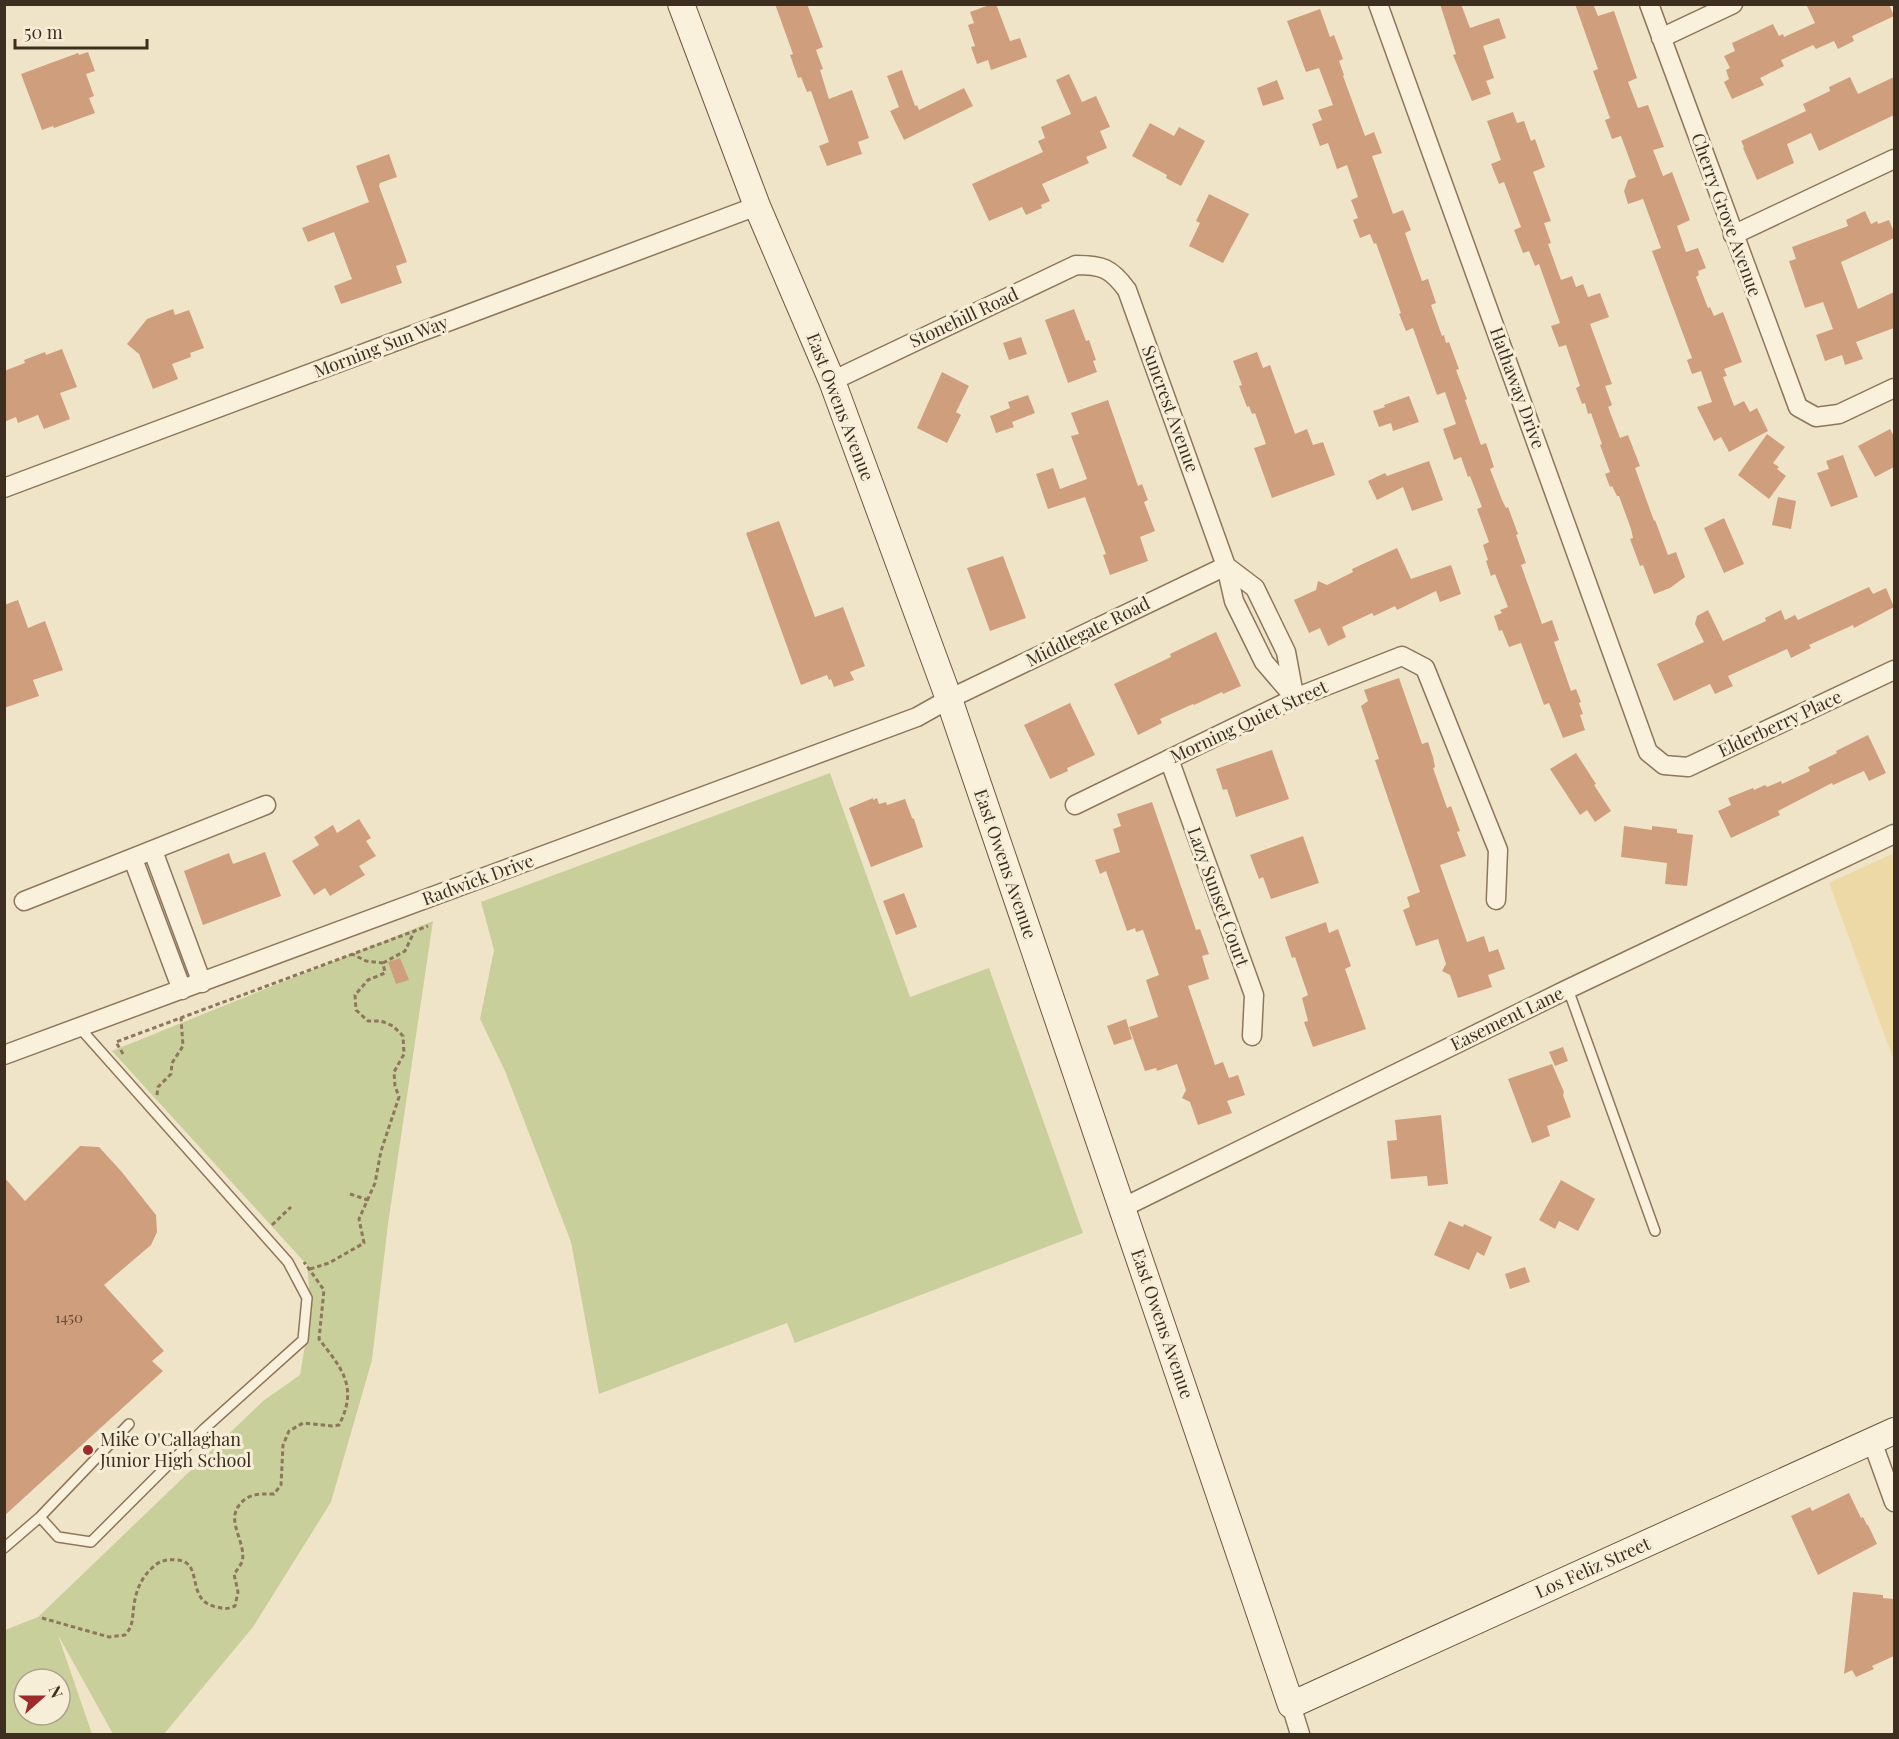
<svg xmlns="http://www.w3.org/2000/svg" width="1899" height="1739" viewBox="0 0 1899 1739" font-family="'Playfair Display',serif">
<style>
.green{fill:#c9cf9b;fill-rule:evenodd}
.sand{fill:#ecd9a5}
.building{fill:#cf9f7d}
.lines{fill:none;stroke-linecap:round;stroke-linejoin:round}
.lane-casing{stroke:#8d765c;stroke-width:12}
.street-casing{stroke:#8d765c;stroke-width:21}
.secondary-casing{stroke:#6f573f;stroke-width:28}
.path{stroke:#8d765c;stroke-width:3;stroke-dasharray:4.5 3;stroke-linecap:butt}
.lane{stroke:#faf1dc;stroke-width:9}
.street{stroke:#faf1dc;stroke-width:18}
.secondary{stroke:#faf1dc;stroke-width:26}
.poi-dot{fill:#9e2a2b;stroke:#f7eed8;stroke-width:2}
.labels{text-anchor:middle;stroke-width:6;stroke-linejoin:round;paint-order:stroke}
.number-label{font-size:15px;fill:#624a37}
.street-label{font-size:18px;fill:#3d2e20;stroke:#f7eed8}
.poi-label{font-size:18px;fill:#3d2e20;stroke:#f7eed8;text-anchor:start}
</style>
<rect width="100%" height="100%" fill="#f0e4c8"/>
<!-- green -->
<path class="green" d="M830,773L910,997L989,968L1083,1233L795,1343L787,1323L599,1394L571,1242L505,1071L480,1019L494,950L481,902Z
M433,921L388,1224L372,1360L331,1502L253,1627L164,1734H113L58,1635L92,1734H5V1630L38,1617L263,1401L300,1375L311,1309L307,1265L112,1051ZM24,1679H60V1715H24Z"/>
<!-- sand -->
<path class="sand" d="M1894,853V1061L1829,883Z"/>
<!-- building -->
<path class="building" d="M775,4H807L823,47L816,50L823,69L820,70L829,99L852,90L869,138L858,142L862,154L827,166L819,146L829,142L811,91L807,92L801,77L798,78L790,55L793,54Z
M992,4H996L1010,41L1020,38L1027,57L991,70L988,60L977,64L971,47L975,46L968,25L974,23L970,12Z
M1440,4H1461L1470,28L1499,18L1506,38L1483,46L1494,78L1486,81L1491,94L1472,101L1453,55L1456,54Z
M1575,4H1593L1598,16L1614,11L1637,78L1628,82L1638,108L1648,105L1664,147L1653,150L1663,176L1672,172L1690,220L1677,226L1686,252L1698,248L1706,268L1698,271L1699,275L1696,277L1708,308L1710,307L1714,316L1723,312L1742,362L1724,369L1727,376L1723,377L1734,406L1744,401L1750,412L1757,408L1768,431L1729,452L1721,437L1714,441L1697,407L1712,402L1701,371L1692,374L1687,360L1692,358L1652,251L1661,248L1643,199L1628,204L1624,191L1628,180L1636,177L1621,136L1612,139L1605,120L1610,118L1593,71L1598,69Z
M1806,4H1889L1894,16L1852,36L1854,41L1838,49L1834,41L1816,49L1813,45L1781,60L1784,66L1760,78L1764,85L1732,99L1724,82L1729,79L1726,70L1730,68L1724,56L1735,51L1732,43L1773,24L1779,36L1783,34L1784,37L1815,23Z
M1320,9L1330,37L1334,35L1343,59L1339,61L1344,75L1343,76L1365,136L1374,132L1382,153L1372,156L1393,214L1403,210L1411,230L1405,233L1422,281L1428,279L1436,303L1431,305L1442,336L1444,335L1446,343L1449,342L1459,369L1456,370L1467,399L1465,400L1481,445L1486,443L1494,467L1490,469L1502,500L1506,508L1508,507L1518,534L1516,535L1526,563L1521,565L1542,624L1552,620L1559,640L1554,642L1571,691L1576,689L1581,702L1579,703L1583,714L1580,715L1585,730L1563,738L1549,703L1544,705L1521,643L1509,647L1502,630L1499,631L1494,616L1502,613L1500,610L1508,607L1495,574L1491,576L1486,561L1488,560L1483,545L1489,542L1477,509L1482,507L1470,476L1468,477L1461,457L1454,460L1443,429L1456,424L1445,392L1437,395L1413,328L1406,331L1399,314L1401,313L1376,243L1374,244L1370,234L1360,238L1353,220L1358,218L1351,200L1358,197L1347,165L1337,169L1328,143L1320,146L1312,124L1322,120L1318,110L1333,105L1319,68L1306,72L1287,21Z
M88,52L95,71L86,74L94,96L89,98L95,113L54,128L53,126L42,130L21,74L78,53L79,55Z
M902,70L915,106L917,105L919,110L964,88L973,106L904,140L890,111L899,107L887,76Z
M1069,74L1082,102L1096,96L1110,127L1100,131L1107,148L1086,157L1089,163L1042,184L1050,201L1041,205L1042,208L1026,215L1022,207L989,221L972,184L1043,152L1038,141L1045,138L1041,127L1071,114L1056,80Z
M1850,77L1858,94L1894,77V115L1819,151L1811,133L1787,144L1794,163L1757,180L1743,148L1744,147L1741,141L1806,111L1803,104L1830,91L1829,87Z
M1277,80L1284,99L1263,106L1257,88Z
M1513,112L1517,123L1524,121L1531,141L1535,139L1545,167L1533,172L1551,221L1544,223L1551,243L1548,244L1561,280L1572,276L1576,287L1583,284L1588,297L1600,293L1609,317L1590,324L1612,384L1605,386L1612,405L1608,407L1620,438L1628,435L1640,466L1635,468L1654,521L1655,520L1668,555L1676,552L1685,577L1670,588L1654,594L1643,565L1640,566L1630,539L1633,538L1631,529L1619,496H1617L1612,486L1610,487L1605,474L1610,472L1600,445L1602,444L1591,413L1588,414L1585,403L1582,404L1576,388L1580,386L1566,345L1559,347L1551,326L1560,323L1539,264L1535,266L1529,251L1523,253L1514,230L1521,227L1504,182L1499,184L1491,164L1501,160L1487,121Z
M1150,123L1174,136L1179,127L1205,141L1181,186L1166,178L1167,175L1132,156Z
M389,154L397,177L380,183L379,186L407,262L396,266L402,283L341,304L334,286L352,279L334,232L308,242L302,228L369,202L356,166Z
M1209,194L1249,214L1223,263L1189,246L1200,223L1196,221Z
M1865,211L1871,224L1877,221L1878,224L1889,220L1894,232V238L1841,262L1858,309L1894,292V328L1856,342L1863,359L1845,365L1842,355L1825,361L1816,335L1833,329L1823,302L1805,308L1789,261L1796,259L1792,247L1848,226L1846,220Z
M173,309L175,315L189,310L204,348L190,353L191,357L172,364L178,379L153,389L139,354L127,344L147,319Z
M1074,309L1086,341L1089,340L1096,360L1093,361L1097,372L1068,383L1045,320Z
M1021,337L1027,354L1009,360L1003,343Z
M62,349L77,387L60,393L70,419L44,429L38,415L18,423L16,417L4,422V371L25,363L24,360L45,352L46,355Z
M1257,352L1263,368L1270,365L1295,434L1307,429L1313,445L1323,442L1335,475L1272,498L1254,448L1266,444L1255,413L1252,414L1249,406L1247,407L1239,386L1242,385L1233,361Z
M942,372L969,386L956,412L961,415L947,443L917,428Z
M1028,395L1035,413L1012,422L1014,427L996,433L990,416L1010,408L1008,402Z
M1409,396L1419,422L1393,431L1391,423L1379,427L1373,411L1385,407L1384,405Z
M1108,400L1138,486L1142,484L1148,500L1144,502L1155,531L1140,537L1148,561L1110,575L1103,555L1106,554L1085,497L1048,509L1036,474L1053,468L1060,489L1087,479L1071,436L1079,434L1071,413Z
M1890,429L1894,436V467L1875,477L1858,446Z
M1767,434L1785,447L1773,463L1779,467L1777,469L1786,476L1769,499L1738,475Z
M1843,455L1858,497L1831,507L1817,473L1829,469L1826,461Z
M1429,461L1443,500L1412,511L1403,487L1377,500L1368,481L1385,473L1387,476Z
M1778,497L1796,501L1791,529L1772,525Z
M1724,518L1744,564L1724,573L1704,528Z
M779,521L815,617L843,607L865,666L850,672L854,680L834,687L831,679L829,680L827,675L801,685L746,533Z
M1397,548L1411,579L1451,565L1461,594L1440,602L1436,591L1397,610L1395,606L1374,616L1372,613L1342,627L1346,637L1328,646L1320,628L1309,633L1294,600L1316,590L1318,581L1327,585L1353,572L1352,569Z
M1003,556L1026,618L990,631L967,568Z
M1869,587L1873,594L1886,588L1894,607L1854,628L1853,625L1809,645L1811,648L1791,658L1787,649L1728,676L1733,686L1715,694L1710,684L1674,701L1657,664L1704,642L1695,624L1697,616L1708,610L1723,641L1766,621L1765,618L1781,610L1785,620L1795,615L1798,620Z
M18,600L28,628L45,621L63,670L33,680L39,696L4,708V605Z
M1216,632L1241,686L1223,694L1222,692L1194,705L1193,704L1160,719L1162,723L1138,735L1114,684L1171,657L1170,654Z
M1399,678L1422,744L1428,742L1433,757L1435,767L1433,768L1447,808L1451,806L1460,831L1457,832L1466,856L1440,865L1467,942L1484,936L1489,952L1498,949L1505,969L1488,975L1492,987L1458,998L1450,975L1442,971L1446,964L1438,939L1416,946L1403,910L1410,907L1407,897L1420,892L1375,760L1379,759L1361,706L1368,701L1364,690Z
M1070,703L1095,755L1067,768L1068,771L1050,779L1024,725Z
M1868,735L1886,773L1869,781L1864,771L1833,785L1832,783L1778,811L1780,815L1731,838L1718,811L1731,805L1728,798L1753,788L1754,790L1765,785L1767,787L1781,781L1782,784L1810,771L1808,767L1837,753L1836,751Z
M1272,750L1289,799L1236,817L1227,789L1223,790L1216,769Z
M1576,753L1596,784L1594,785L1611,811L1595,822L1587,810L1580,815L1550,769Z
M873,798V800L877,798L879,804L886,802L887,805L905,799L912,818L914,819L923,847L871,867L849,808Z
M1152,802L1196,930L1200,929L1209,954L1202,956L1209,979L1188,986L1215,1065L1223,1062L1229,1078L1238,1075L1245,1095L1227,1101L1232,1113L1198,1125L1190,1102L1182,1098L1186,1090L1177,1064L1157,1071L1156,1068L1145,1071L1129,1027L1158,1017L1146,980L1159,975L1143,930L1136,932L1135,928L1127,931L1106,871L1100,874L1095,860L1120,852L1113,829L1121,826L1117,814Z
M359,819L371,838L366,841L376,856L359,866L365,875L330,896L325,888L314,895L292,861L319,845L314,837L333,825L337,833Z
M1624,826L1652,830V826L1677,829V833L1693,835L1687,886L1665,884L1667,863L1621,857Z
M1303,836L1319,883L1271,899L1263,877L1259,879L1250,855Z
M265,852L281,896L203,925L184,871L229,853L233,864Z
M904,893L917,927L896,935L883,901Z
M1326,922L1329,933L1338,929L1351,966L1345,969L1366,1029L1313,1047L1304,1022L1308,1021L1302,998L1308,995L1295,957L1292,958L1285,937Z
M400,958L409,980L396,984L388,962Z
M1126,1019L1132,1039L1114,1045L1107,1026Z
M1563,1047L1568,1061L1555,1066L1549,1052Z
M1552,1064L1564,1092L1563,1095L1571,1117L1547,1126L1550,1136L1532,1143L1508,1079Z
M1441,1115L1448,1184L1428,1186L1427,1176L1391,1179L1387,1141L1397,1140L1395,1120Z
M80,1146L99,1147L121,1171L156,1215L157,1232L151,1245L104,1285L164,1351L152,1361L163,1371L4,1516V1177L25,1201Z
M1561,1180L1595,1199L1578,1231L1559,1221L1555,1229L1539,1220Z
M1449,1221L1463,1227L1464,1224L1492,1237L1484,1256L1477,1252L1469,1270L1434,1255Z
M1525,1267L1530,1282L1510,1289L1505,1274Z
M1849,1493L1861,1518L1863,1517L1867,1525H1868L1877,1544L1818,1575L1791,1516L1810,1507L1812,1511Z
M1853,1592L1883,1595V1598L1894,1599V1656L1872,1666L1874,1669L1856,1677L1852,1670L1844,1674Z"/>
<g class="lines">
<defs>
<path id="lane" d="M1568,989L1655,1231
M79,1027L288,1262L307,1298L303,1340L204,1429L91,1542L58,1537L40,1517L129,1424
M4,1548L40,1517"/>
<path id="street" d="M1378,4L1648,752L1664,765L1688,767L1894,670
M1649,4L1798,407L1816,417L1839,414L1894,388
M1661,38L1733,4
M1733,235L1894,159
M832,381L1076,265C1102,265 1111,268 1127,290L1226,566L1234,601L1264,662L1295,698
M4,488L757,206
M1226,566L1255,588L1286,652L1294,695
M1169,759L1254,995L1252,1036
M1075,805L1295,698L1402,656L1425,668L1498,850L1496,900
M153,851L202,983
M133,859L182,990
M24,901L266,805
M4,1055L917,717L949,699L1226,566
M1122,1208L1568,989L1894,834
M1872,1441L1894,1502
M1291,1705L1300,1734"/>
<path id="secondary" d="M681,4L757,206L832,381L949,699L1291,1705L1894,1431"/>
</defs>
<!-- lane casing -->
<use href="#lane" class="lane-casing"/>
<!-- street casing -->
<use href="#street" class="street-casing"/>
<!-- secondary casing -->
<use href="#secondary" class="secondary-casing"/>
<!-- path -->
<path class="path" d="M383,963L405,951L414,932
M123,1054L116,1042L428,926
M157,1095L158,1087L171,1074L172,1063L183,1046L181,1018
M350,1194L368,1200
M272,1225L291,1207
M310,1269L329,1263L364,1243L359,1219L375,1183L381,1151L399,1097L395,1086L394,1072L404,1054L403,1036L393,1026L381,1021H368L356,1010L355,995L368,980L385,973L383,963L366,961L352,954
M42,1618L109,1637L125,1635C134,1625 132,1617 134,1605C136,1591 141,1578 152,1568C159,1561 166,1559 177,1560C205,1562 184,1601 217,1607C224,1609 228,1609 235,1606L238,1592L234,1574C237,1570 240,1566 242,1562C247,1542 225,1522 240,1504C249,1493 261,1494 274,1494L281,1485L283,1445L289,1431L303,1423L332,1426L339,1425C359,1386 341,1368 319,1339L324,1290L304,1262"/>
<!-- lane -->
<use href="#lane" class="lane"/>
<!-- street -->
<use href="#street" class="street"/>
<!-- secondary -->
<use href="#secondary" class="secondary"/>
</g>
<!-- markers -->
<circle class="poi-dot" cx="88" cy="1450" r="6"/>
<g class="labels">
<!-- number labels -->
<g class="number-label">
<text x="69" y="1323">1450</text>
</g>
<!-- street labels -->
<g class="street-label">
<text transform="translate(1726 215) rotate(70)" y="6">Cherry Grove Avenue</text>
<text transform="translate(964 318) rotate(-25)" y="6">Stonehill Road</text>
<text transform="translate(381 347) rotate(-21)" y="6">Morning Sun Way</text>
<text transform="translate(1517 388) rotate(70)" y="6">Hathaway Drive</text>
<text transform="translate(840 407) rotate(69)" y="6">East Owens Avenue</text>
<text transform="translate(1170 409) rotate(70)" y="6">Suncrest Avenue</text>
<text transform="translate(1088 632) rotate(-26)" y="6">Middlegate Road</text>
<text transform="translate(1249 722) rotate(-25)" y="6">Morning Quiet Street</text>
<text transform="translate(1780 724) rotate(-25)" y="6">Elderberry Place</text>
<text transform="translate(1005 864) rotate(71)" y="6">East Owens Avenue</text>
<text transform="translate(478 880) rotate(-20)" y="6">Radwick Drive</text>
<text transform="translate(1218 897) rotate(70)" y="6">Lazy Sunset Court</text>
<text transform="translate(1507 1019) rotate(-26)" y="6">Easement Lane</text>
<text transform="translate(1162 1324) rotate(71)" y="6">East Owens Avenue</text>
<text transform="translate(1593 1568) rotate(-24)" y="6">Los Feliz Street</text>
</g>
<!-- poi labels -->
<g class="poi-label">
<text x="100" y="1446">Mike O'Callaghan<tspan x="100" dy="21">Junior High School</tspan></text>
</g>
</g>
<!-- border -->
<rect width="1899" height="1739" fill="none" stroke="#3d2e20" stroke-width="12"/>
<!-- north arrow -->
<g transform="translate(42 1697) rotate(69)"><circle r="28" fill="#f7eed8" stroke="#ada18e" stroke-width="1.5"/>
<path d="M0-4.5L10 22L0 15L-10 22Z" fill="#9e2a2b"/>
<text y="-9" font-size="16" font-weight="bold" text-anchor="middle" fill="#3d2e20">N</text>
</g>
<!-- scale -->
<path d="M15 39v9h132v-9" fill="none" stroke="#3d2e20" stroke-width="3"/>
<text x="24" y="39" font-size="18" fill="#3d2e20" stroke="#f7eed8" stroke-width="4.5" paint-order="stroke">50 m</text>
</svg>
